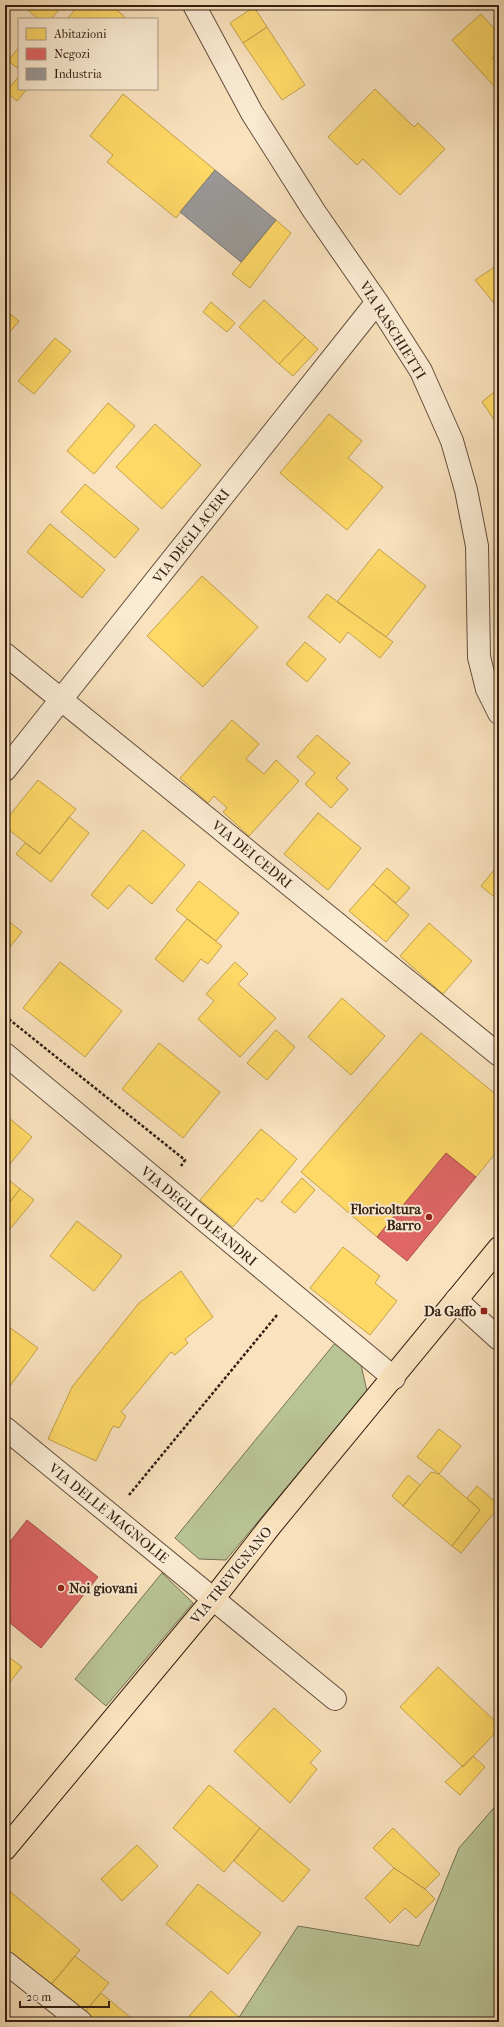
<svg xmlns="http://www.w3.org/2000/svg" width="504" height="2027" viewBox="0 0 504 2027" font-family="'IM FELL French Canon',serif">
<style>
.green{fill:#b9c495;stroke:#767154}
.homes{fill:#ffd966;stroke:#c2a14d}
.shops{fill:#e06666;stroke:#ac504d}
.industry{fill:#999;stroke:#7a7470}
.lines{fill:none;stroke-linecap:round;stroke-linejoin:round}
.minor-casing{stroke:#644f3d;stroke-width:24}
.major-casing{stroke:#331e12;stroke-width:24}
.path{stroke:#331e12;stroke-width:2.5;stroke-dasharray:3 2;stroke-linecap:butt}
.minor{stroke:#fbecd4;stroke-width:22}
.major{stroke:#f9e2bd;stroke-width:22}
.poi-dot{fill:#8f2418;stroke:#fbecd4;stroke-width:1.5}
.labels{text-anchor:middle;stroke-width:4;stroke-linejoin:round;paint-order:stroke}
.street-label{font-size:14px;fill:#331e12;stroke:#fbecd4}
.poi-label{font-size:14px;font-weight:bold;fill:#331e12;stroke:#fbecd4;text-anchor:end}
</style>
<rect width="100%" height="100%" fill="#f9e2bd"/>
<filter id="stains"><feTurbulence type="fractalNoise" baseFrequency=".005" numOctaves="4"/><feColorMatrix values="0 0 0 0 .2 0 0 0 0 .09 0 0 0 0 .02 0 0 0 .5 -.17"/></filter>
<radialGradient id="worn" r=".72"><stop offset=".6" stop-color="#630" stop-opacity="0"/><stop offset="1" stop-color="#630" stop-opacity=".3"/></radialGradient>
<!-- green -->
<path class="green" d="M335,1343L361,1365L367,1391L226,1560L199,1559L175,1538Z
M162,1573L193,1603L106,1706L75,1679Z
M499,1802V2022H236L298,1926L419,1946L459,1848Z"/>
<!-- homes -->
<path class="homes" d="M22,5H63L51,19H38Z
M79,5H111L127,19H67Z
M254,7L267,27L243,43L230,23Z
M481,14L499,34V52L492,58L499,66V81L494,86L452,40Z
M267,27L305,85L282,100L243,43Z
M19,47V69L8,61Z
M19,76V89H27L17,101L6,92Z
M375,89L414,127L418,123L445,149L400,195L363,159L357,165L328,137Z
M123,94L215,170L176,218L107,162L113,155L90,136Z
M276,220L291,233L250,288L232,274Z
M499,264V309L475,280Z
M264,300L305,337L279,364L239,327Z
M211,302L235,323L227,332L203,312Z
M5,310L19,321L5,338Z
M305,337L318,349L293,376L279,364Z
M55,338L71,351L34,394L18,381Z
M499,388V427L482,402Z
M108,403L135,426L94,474L67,451Z
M329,414L362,441L348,458L383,487L347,530L280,473Z
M155,424L201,465L162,509L116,467Z
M85,484L139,529L115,558L61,512Z
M50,524L105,570L82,598L27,552Z
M379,549L426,586L386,637L337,602Z
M202,576L258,627L203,687L147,636Z
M327,594L393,642L380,658L348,632L340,643L308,617Z
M305,642L326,659L307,682L286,664Z
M232,720L259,744L246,759L264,774L276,760L299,781L249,836L223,812L227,808L214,796L208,803L180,778Z
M317,735L350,763L336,778L348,789L331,808L305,784L315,773L297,757Z
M38,780L76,809L40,854L5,827V821Z
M318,813L361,848L328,890L284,854Z
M69,817L89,833L51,882L16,854L25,843L40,854Z
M143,830L185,865L152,904L129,885L108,909L91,895Z
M499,864V901L481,886Z
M387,868L410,888L396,903L373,884Z
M199,881L239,913L216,941L176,910Z
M373,884L409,915L386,942L349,911Z
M5,918L22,932L5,953Z
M187,919L222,946L208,964L201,959L183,982L155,959Z
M429,923L472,961L443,994L400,956Z
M60,962L122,1011L85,1057L23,1008Z
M235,962L248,974L238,984L276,1018L240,1057L198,1019L214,1001L206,994Z
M342,998L385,1036L351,1075L308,1037Z
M276,1030L295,1047L267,1080L247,1063Z
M421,1033L499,1097V1149L476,1177L446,1153L377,1237L301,1172Z
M159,1043L220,1092L183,1138L122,1089Z
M5,1115L32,1137L5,1170Z
M261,1129L297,1159L262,1202L257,1198L233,1227L200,1200Z
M302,1178L315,1190L295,1213L281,1202Z
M10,1181L20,1189L5,1208V1185L6,1186Z
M20,1189L34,1200L5,1235V1208Z
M77,1221L122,1256L94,1291L50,1256Z
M343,1247L380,1276L375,1283L397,1301L370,1335L310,1288Z
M181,1271L213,1317L185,1339L188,1343L175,1355L171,1352L121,1412L126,1416L119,1428L113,1426L96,1461L48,1439L72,1387L139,1303Z
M5,1324L38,1348L10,1386L5,1383Z
M439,1429L461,1446L439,1474L417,1457Z
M431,1472L439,1474L480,1510L452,1546L403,1506Z
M408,1475L420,1485L403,1506L392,1496Z
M477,1486L499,1505V1507L461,1553L452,1546L480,1510L467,1498Z
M5,1654L22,1667L5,1688Z
M438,1667L499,1725V1729L463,1767L400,1707Z
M274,1708L321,1751L310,1763L317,1769L290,1803L234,1751Z
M473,1756L485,1767L460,1795L445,1782Z
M209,1785L260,1828L224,1872L173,1828Z
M260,1828L310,1870L283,1902L234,1861Z
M393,1828L440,1874L425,1889L394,1868L373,1848Z
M137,1845L158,1866L122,1901L101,1879Z
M394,1868L425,1889L435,1899L416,1918L405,1908L390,1923L365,1898Z
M198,1884L261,1933L228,1974L166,1924Z
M7,1889L80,1950L49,1987L5,1951V1891Z
M75,1956L109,1983L84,2013L49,1987Z
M211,1991L244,2022H184Z
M101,1993L136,2022H95L84,2013Z"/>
<!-- shops -->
<path class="shops" d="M446,1153L476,1177L407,1261L377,1237Z
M27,1520L98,1577L41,1648L5,1619V1548Z"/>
<!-- industry -->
<path class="industry" d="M215,170L276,220L241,262L180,212Z"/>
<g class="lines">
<defs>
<path id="minor" d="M194,5L252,113L314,211L377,302L421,371L452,441L466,490L477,546L479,657L487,689L499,713
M5,654L499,1055
M5,770L377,302
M5,1054L394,1378
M456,1300L499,1339
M5,1428L335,1699
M5,1962L81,2022"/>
<path id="major" d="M5,1849L214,1598L271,1525L499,1248"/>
</defs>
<!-- minor casing -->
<use href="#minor" class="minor-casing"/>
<!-- major casing -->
<use href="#major" class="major-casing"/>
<!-- path -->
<path class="path" d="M5,1016L185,1160L181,1166
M129,1495L277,1315"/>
<!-- minor -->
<use href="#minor" class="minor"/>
<!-- major -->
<use href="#major" class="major"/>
</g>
<!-- markers -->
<g class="poi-dot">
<circle cx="429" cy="1217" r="4"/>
<rect x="480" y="1307" width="8" height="8" rx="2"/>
<circle cx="61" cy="1588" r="4"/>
</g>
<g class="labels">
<!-- street labels -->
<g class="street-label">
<text transform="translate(393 330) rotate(58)" y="5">VIA RASCHIETTI</text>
<text transform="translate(191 536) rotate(-52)" y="5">VIA DEGLI ACERI</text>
<text transform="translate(252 854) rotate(39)" y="5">VIA DEI CEDRI</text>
<text transform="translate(199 1216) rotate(40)" y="5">VIA DEGLI OLEANDRI</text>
<text transform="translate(109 1513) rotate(39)" y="5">VIA DELLE MAGNOLIE</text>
<text transform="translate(231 1575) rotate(-51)" y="5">VIA TREVIGNANO</text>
</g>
<!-- poi labels -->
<g class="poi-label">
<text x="421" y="1214">Floricoltura<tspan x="421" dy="16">Barro</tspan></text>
<text x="476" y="1316">Da Gaffo</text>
<text x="69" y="1593" text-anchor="start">Noi giovani</text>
</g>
</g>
<!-- margin -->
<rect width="504" height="2027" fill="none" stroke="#f9e2bd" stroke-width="20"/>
<rect x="6" y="6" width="492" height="2015" fill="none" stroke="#331e12" stroke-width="2"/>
<rect x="10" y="10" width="484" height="2007" fill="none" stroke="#331e12"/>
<!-- legend -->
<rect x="18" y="18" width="140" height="72" fill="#fbecd4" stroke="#ab9a86"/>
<rect x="26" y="28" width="20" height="12" fill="#ffd966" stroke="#ab9a86"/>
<text x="54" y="38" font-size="12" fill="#331e12">Abitazioni</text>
<rect x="26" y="48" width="20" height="12" fill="#e06666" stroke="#ab9a86"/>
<text x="54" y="58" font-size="12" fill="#331e12">Negozi</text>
<rect x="26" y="68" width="20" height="12" fill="#999999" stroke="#ab9a86"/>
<text x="54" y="78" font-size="12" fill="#331e12">Industria</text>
<!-- scale -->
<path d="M20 2001v6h89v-6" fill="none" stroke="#331e12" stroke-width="2"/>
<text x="26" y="2001" font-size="12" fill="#331e12" stroke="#fbecd4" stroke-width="3" paint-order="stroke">20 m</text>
<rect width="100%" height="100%" filter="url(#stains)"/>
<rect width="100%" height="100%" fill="url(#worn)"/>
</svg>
